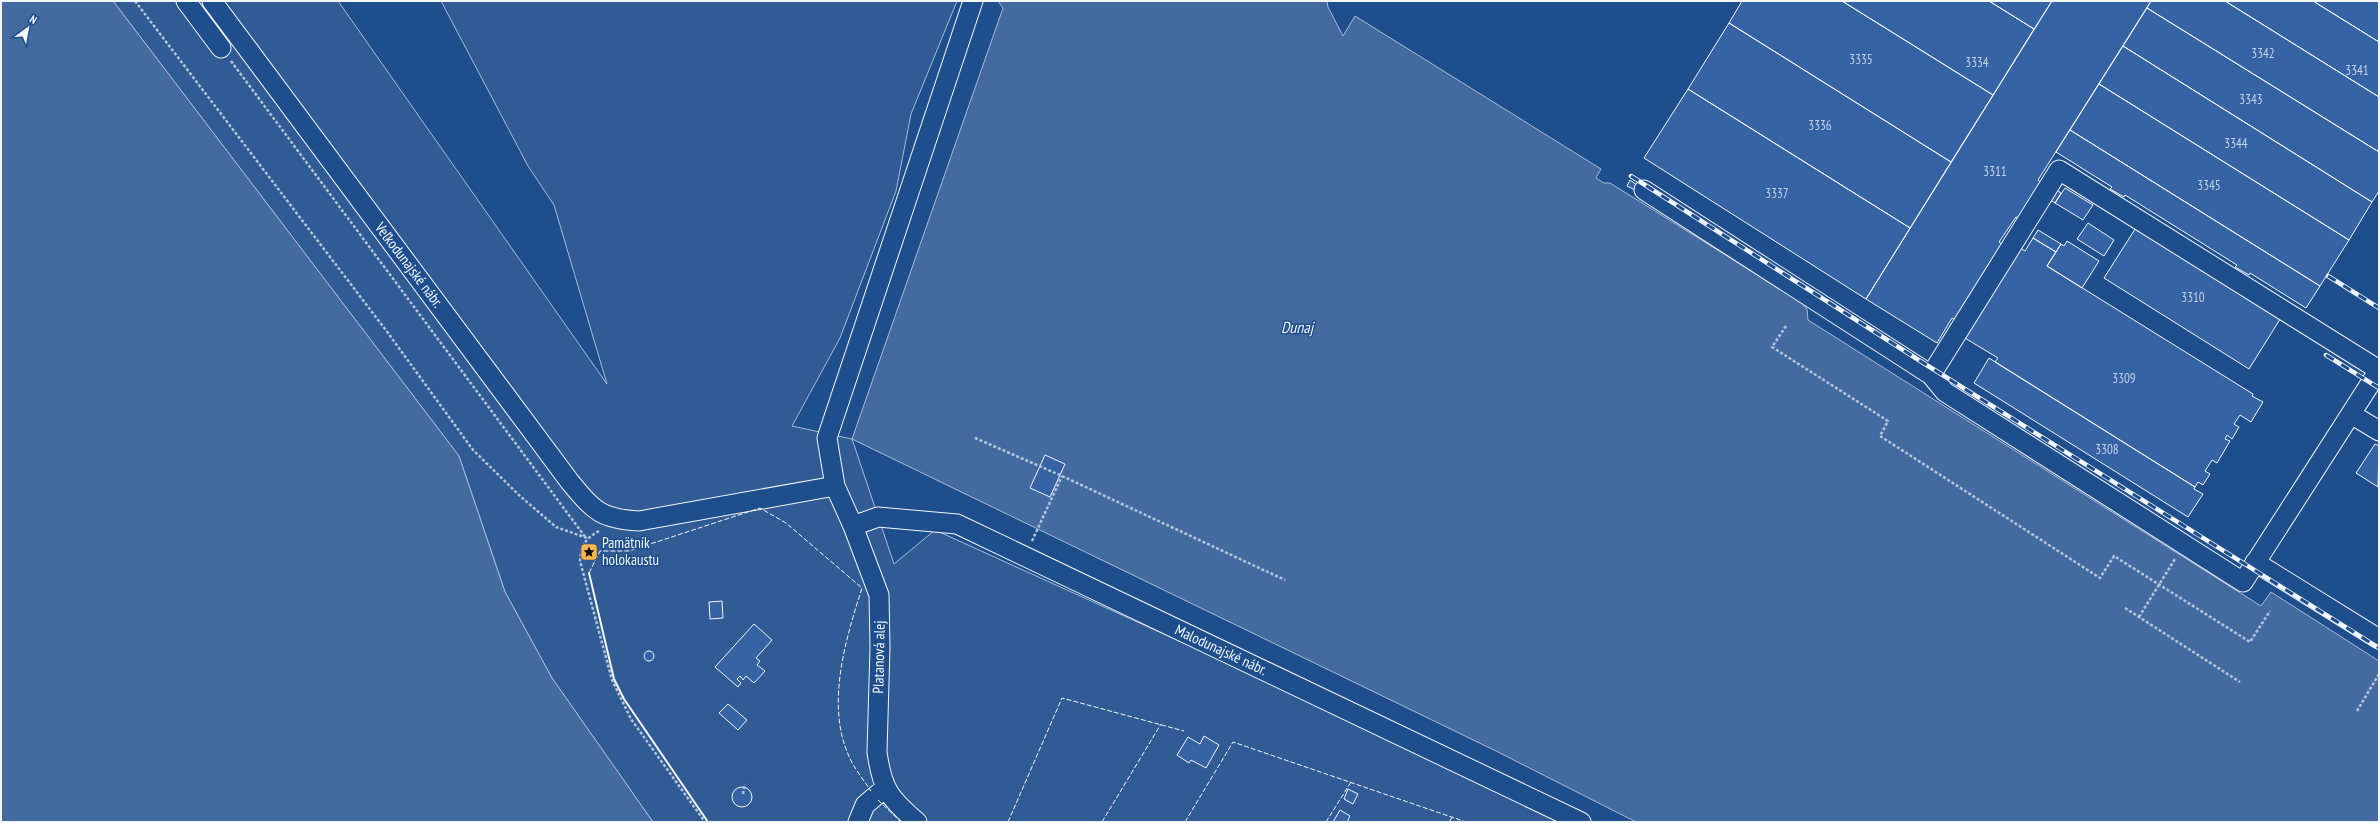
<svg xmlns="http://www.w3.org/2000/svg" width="2380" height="823" viewBox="0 0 2380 823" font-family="'PT Sans Narrow',sans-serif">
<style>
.built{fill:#305b95;stroke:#a8bbd7}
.water{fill:#446ba0;stroke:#a8bbd7}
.building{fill:#3563a3;stroke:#f2f6ff}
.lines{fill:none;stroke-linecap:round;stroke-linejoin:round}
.minor-casing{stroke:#f2f6ff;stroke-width:21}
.path{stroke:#b3c4dc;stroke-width:2.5;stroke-dasharray:3 2;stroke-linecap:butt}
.minor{stroke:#1f4e8c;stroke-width:19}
.rail-casing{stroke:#f2f6ff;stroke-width:4.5}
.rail{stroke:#1f4e8c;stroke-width:3;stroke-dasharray:9;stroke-linecap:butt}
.fence{stroke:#f2f6ff;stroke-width:1;stroke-dasharray:5 2;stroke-linecap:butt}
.wall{stroke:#f2f6ff;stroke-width:2}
.labels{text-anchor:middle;stroke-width:3;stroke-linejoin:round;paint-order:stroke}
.number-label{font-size:13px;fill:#c3d1e8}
.street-label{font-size:15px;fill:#f2f6ff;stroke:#1f4e8c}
.poi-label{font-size:15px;fill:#f2f6ff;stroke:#1f4e8c;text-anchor:start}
.water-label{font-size:16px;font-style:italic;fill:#f2f6ff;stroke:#1f4e8c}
</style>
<rect width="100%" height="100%" fill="#1f4e8c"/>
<!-- built -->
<path class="built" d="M113,1H338L607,384L554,205L528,166L441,1H957L911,114L896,191L840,338L792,426L852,439L894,564L935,530L1256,676L1562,822H653L552,678L505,592L459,456Z"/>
<!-- water -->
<path class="water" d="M1,1H113L459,456L505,592L552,678L653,822H1Z
M998,1H1327L1328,7L1343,36L1355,16L1601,169L1596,178L1604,183H1610L1801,302L1807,309L1808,320L2261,606L2271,592L2379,661V822H1636L1496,751L852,439L1003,8Z"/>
<!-- building -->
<path class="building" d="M1742,1H1842L1993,95L1951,162L1729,23Z
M1842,1H1989L2034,29L1993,95Z
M1989,1H2052L2034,29Z
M2052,1H2151L2038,180L2042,183L2020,219L2016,217L1999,242L2002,244L1955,320L1952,318L1937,343L1866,299Z
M2151,1H2225L2379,97V152L2147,8Z
M2225,1H2313L2379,42V97Z
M2313,1H2379V42Z
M2147,8L2379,152V191L2372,202L2123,46Z
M1729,23L1951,162L1910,228L1688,89Z
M2123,46L2372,202L2349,240L2099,84Z
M2099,84L2349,240L2320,286L2070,130Z
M1688,89L1910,228L1866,299L1644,158Z
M2070,130L2320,286L2306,308L2250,273L2249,275L2235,267L2237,265L2125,195L2124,197L2110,189L2112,187L2056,152Z
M1630,180L1638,186L1635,190L1627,186Z
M2065,188L2093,205L2083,220L2055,203Z
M2055,189L2061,193L2055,203L2049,199Z
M2088,223L2114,240L2104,256L2077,239Z
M2137,226L2282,316L2249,369L2104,278Z
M2038,230L2061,244L2056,252L2033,238Z
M2033,238L2056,252L2047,266L2253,394L2252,396L2263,402L2251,422L2240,415L2234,424L2239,427L2232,439L2227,435L2225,439L2230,441L2217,463L2212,460L2205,471L2210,474L2203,485L2198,482L2195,487L1995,362L1998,358L1960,335L2016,245L2025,251Z
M2067,241L2099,261L2082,288L2047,266L2061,244L2064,246Z
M1989,358L2195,487L2194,489L2203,494L2188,517L1974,383Z
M2375,444L2379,446L2378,487L2356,473Z
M1045,455L1065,464L1050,497L1030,488Z
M722,601L723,618L710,619L709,602Z
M754,624L772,640L756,658L760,661L757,665L765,671L754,683L746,676L743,680L740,676L737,679L741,683L738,687L715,667Z
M644 656a5 5 0 1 1 10 0a5 5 0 1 1-10 0Z
M728,704L747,720L738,730L719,713Z
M1204,736L1219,745L1206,768L1191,760L1189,763L1177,755L1188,737L1200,744Z
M732 797a10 10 0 1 1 20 0a10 10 0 1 1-20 0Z
M1348,789L1358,794L1353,804L1344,799Z
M1340,810L1350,816L1347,822H1333Z"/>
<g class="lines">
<defs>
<path id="minor" d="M186,1L221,48
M212,1L570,482C594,511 601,519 639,521L835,486
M1644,190L1931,375L1945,392L2243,582L2379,370
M1931,375L2059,170L2379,370
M2351,414L2379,431
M853,526L878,517L957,524L1581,822
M2255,562L2379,639
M858,822L865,805L885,788
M917,822C889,798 882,789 877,752L880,647L879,595L853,526L835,486L827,438L973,1"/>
</defs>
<!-- minor casing -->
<use href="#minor" class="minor-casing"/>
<!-- path -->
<path class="path" d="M135,1L388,333L473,450L520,496L556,527L587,538
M231,61L586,538
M1786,326L1772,347L1888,421L1880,436L2100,578L2114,556L2250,642L2270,611
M975,438L1062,476L1285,580
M599,531C585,539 581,545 580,561L612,680L631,719L705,822
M1032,541L1062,476
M2125,608L2240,682
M2139,617L2175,559
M2357,711L2379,674
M743,794L745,784"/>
<!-- minor -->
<use href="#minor" class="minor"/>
<defs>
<path id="rail" d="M1631,176L1925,364L2379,648
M2328,276L2379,308
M2326,355L2379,388"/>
</defs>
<!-- rail casing -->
<use href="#rail" class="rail-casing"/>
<!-- rail -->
<use href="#rail" class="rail"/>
<!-- fence -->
<path class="fence" d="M589,573L600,551H629L760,508L786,523L862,588C846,638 826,703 848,754C853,767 863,779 871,791
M878,800L901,822
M1008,822L1062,698L1184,731
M1102,822L1161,724
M1185,822L1233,742L1466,822
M1326,822L1351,782
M1449,822L1453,816"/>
<!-- wall -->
<path class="wall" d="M589,573L614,679L624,699L708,822"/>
</g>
<!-- icons -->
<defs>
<symbol id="sight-square" viewBox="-11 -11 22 22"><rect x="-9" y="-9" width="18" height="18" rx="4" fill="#ffb74d" stroke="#1f4e8c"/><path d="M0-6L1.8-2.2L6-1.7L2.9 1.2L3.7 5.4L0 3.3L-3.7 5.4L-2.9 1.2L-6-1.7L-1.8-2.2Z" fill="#111"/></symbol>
</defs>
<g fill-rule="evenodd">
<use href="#sight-square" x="579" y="542" width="20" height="20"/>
</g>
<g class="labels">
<!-- number labels -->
<g class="number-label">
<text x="2263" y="58">3342</text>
<text x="1861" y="64">3335</text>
<text x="1977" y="67">3334</text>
<text x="2357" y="75">3341</text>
<text x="2251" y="104">3343</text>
<text x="1820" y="130">3336</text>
<text x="2236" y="148">3344</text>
<text x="1995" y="176">3311</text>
<text x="2209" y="190">3345</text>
<text x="1777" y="198">3337</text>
<text x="2193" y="302">3310</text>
<text x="2124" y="383">3309</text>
<text x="2107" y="454">3308</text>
</g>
<!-- street labels -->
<g class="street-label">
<text transform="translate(409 265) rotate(53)" y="5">Veľkodunajské nábr.</text>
<text transform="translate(1221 650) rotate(25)" y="5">Malodunajské nábr.</text>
<text transform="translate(879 657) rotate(-89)" y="5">Platanová alej</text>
</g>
<!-- poi labels -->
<g class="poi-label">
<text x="602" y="548">Pamätník<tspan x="602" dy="17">holokaustu</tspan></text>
</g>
<!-- water labels -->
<g class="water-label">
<text x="1297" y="333">Dunaj</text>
</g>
</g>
<!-- border -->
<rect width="2380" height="823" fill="none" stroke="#f2f6ff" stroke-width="4"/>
<!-- north arrow -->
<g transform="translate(28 28) rotate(32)" stroke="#1f4e8c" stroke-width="3" paint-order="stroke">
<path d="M0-3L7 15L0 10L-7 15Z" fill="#f2f6ff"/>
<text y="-6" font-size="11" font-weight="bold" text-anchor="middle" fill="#f2f6ff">N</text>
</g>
</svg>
